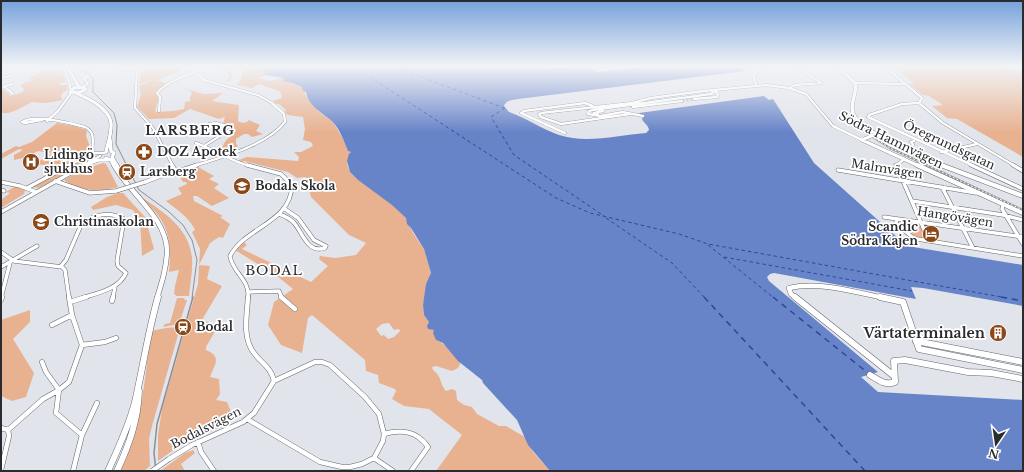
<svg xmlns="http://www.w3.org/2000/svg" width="1024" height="472" viewBox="0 0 1024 472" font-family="'Libre Baskerville',serif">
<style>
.green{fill:#e8b291;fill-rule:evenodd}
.water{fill:#6884c8}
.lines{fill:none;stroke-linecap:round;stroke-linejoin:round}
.ferry-far1{stroke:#2c479a;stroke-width:1;stroke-dasharray:3.5 3;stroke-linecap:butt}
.ferry{stroke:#2c479a;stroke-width:1.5;stroke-dasharray:6 5;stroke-linecap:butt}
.minor-tunnel{stroke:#bcbfc5;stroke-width:2.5;stroke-dasharray:2.5 1.5;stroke-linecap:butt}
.minor-far2-casing{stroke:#64676d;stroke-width:3}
.minor-far1-casing{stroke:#64676d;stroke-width:4.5}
.minor-casing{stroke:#64676d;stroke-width:5.5}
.major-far2-casing{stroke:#64676d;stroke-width:4}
.major-far1-casing{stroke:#64676d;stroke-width:5.5}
.major-casing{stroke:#64676d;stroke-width:7}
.minor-far2{stroke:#fff;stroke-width:2.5}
.minor-far1{stroke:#fff;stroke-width:3.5}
.minor{stroke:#fff;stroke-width:4.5}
.major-far2{stroke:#fff;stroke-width:3.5}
.major-far1{stroke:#fff;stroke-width:4.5}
.major{stroke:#fff;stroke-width:6}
.tram-far1{stroke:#8c8f94;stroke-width:1}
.tram{stroke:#8c8f94;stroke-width:1.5}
.rail-casing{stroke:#8c8f94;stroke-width:2}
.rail{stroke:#fff;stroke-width:1;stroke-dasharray:2;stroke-linecap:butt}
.minor-bridge-far1-casing{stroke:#64676d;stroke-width:4.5;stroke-linecap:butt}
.minor-bridge-casing{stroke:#64676d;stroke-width:5.5;stroke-linecap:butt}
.major-bridge-casing{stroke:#64676d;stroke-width:4;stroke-linecap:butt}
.minor-bridge-far1{stroke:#fff;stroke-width:3.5}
.minor-bridge{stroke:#fff;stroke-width:4.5}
.major-bridge{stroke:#fff;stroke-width:3.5}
.labels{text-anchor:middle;stroke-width:3.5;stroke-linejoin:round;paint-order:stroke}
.street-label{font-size:12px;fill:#2a2b2e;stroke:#fff}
.poi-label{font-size:12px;font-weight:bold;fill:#2a2b2e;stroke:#fff;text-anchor:start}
.far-district-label{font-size:13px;font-weight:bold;letter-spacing:1px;fill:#2a2b2e;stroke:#fff}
.neighbourhood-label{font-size:13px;letter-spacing:1px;fill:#2a2b2e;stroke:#fff}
.near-poi-label{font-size:14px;font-weight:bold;fill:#2a2b2e;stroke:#fff;text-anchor:end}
</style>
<rect width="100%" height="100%" fill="#e1e4eb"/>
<!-- green -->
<path class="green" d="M145,66H172V70L174,66H186L178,72L157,80L167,84L156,92L159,99L155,110L156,112L173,111L184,109L185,102L190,101V97L192,94L190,91L183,88L204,94L223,93L212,101L239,105L238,121C242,123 245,124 249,120L260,125L256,131L263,134L252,137L248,134H244L236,139V144L238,146L230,151H225L222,148C224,142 228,137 234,135L232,132L233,128L223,124L225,117L219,119L190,109L174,118L149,119L137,107L141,94L139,86L154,79L139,84L141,72H144Z
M215,66H262L265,75L258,78L270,81L283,78L285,79L284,81L302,87L306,96L319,112L333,122L343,139L348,151L351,152L347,164L350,172L358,180L393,205L406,218L413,233L424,249L431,273L423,305L424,315L435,330L436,340C447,344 452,355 461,362L458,368L452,371L436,366L432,367L433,370C443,378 439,383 446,391L452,389L456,391L457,400L464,405L472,407L477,414L499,426H506L525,437L533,452L550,471H436L462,435L429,409L404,406L392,399L396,391L395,389L379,383L378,375L366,371L365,360L312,315L308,318L302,353L281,345L268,325L274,302L293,289L277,276L235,250L244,242L247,245L242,249L311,282L328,266L319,259L320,256L335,258L356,255L366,243L349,235L311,197L306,177L297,178L288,172L244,161L241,163L236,161L247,157L298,161L299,157L294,152H301L313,146L311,142L303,140L305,129L303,117L288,115L284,112L286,110L279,104H276L273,101L282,98L280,91L259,84L252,88L237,85L241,79L243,70L239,66L233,68L230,66L232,68L227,70L232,71L230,72L233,74L231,78L232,79L228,80H232L224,82L228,79L229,75L224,66L222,67L225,72L222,71ZM389,323L394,330L399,329L400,331L394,337L388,339L384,335L381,336L376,329L382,324Z
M892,66H1000L1023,71V157L957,119L947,118L932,106L943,105L929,96L923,95L909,84H913L912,82Z
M44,71H62L66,82L60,83V85H68L67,90L62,93L61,97L63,100L46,103L32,102L17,110L8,113H1V88L11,96L23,92L24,89L20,85L32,80L28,78Z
M57,123L74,126L87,130L86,136L89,144V147L87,152L77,160L61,167L35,164L52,153L38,151L27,157L14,160V155L23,150L19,149L1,159V154L16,146L19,147L32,142Z
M91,155L98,156L39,188L32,187Z
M103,163L106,164L118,187C100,192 80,192 64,180L84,169Z
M198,167L214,176L209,179L219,184L214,188L229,198L212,206L197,196H193L194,201L223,216L220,217L230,224L223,238L219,237L210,243L199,265L210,266L207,279L222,286L202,320L214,324L217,328L206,347V350C223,357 214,365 210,377L219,379L220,394L216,400L227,402L233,417L229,424C203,433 180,444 158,461V435L162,409L198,284L200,249L192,232L195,230C188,216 177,210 166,201L182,194L178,188L187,184L186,182H183L179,175Z
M16,186L25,190L24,194L1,208V200L10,193L6,192Z
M118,193H123L145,217L154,249L142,256L140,221L133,210L116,205L93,210L91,207L107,197Z
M140,196C163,212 189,227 192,258C193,270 190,284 189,296H177L174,294L175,286L179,270L169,272C171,253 171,233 159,217C154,209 146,203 140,196Z
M902,222L920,224L927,239L914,236H915L901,224Z
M177,298H185L184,300H187L179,324L163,327L165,324L170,323Z
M30,310V322L13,339L34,373L26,397L12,401L1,396V320Z
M178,327L176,334L178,335L152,426L149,439L150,466L144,471H120C143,423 144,382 151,331L166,328Z
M193,450L195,453L181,464L185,471H160L185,453Z"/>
<!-- water -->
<path class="water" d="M262,66H532L545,69L587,66L597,72L654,66H737L745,71L518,99C513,100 506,100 504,106L509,112C526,118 542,129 559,135C587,144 618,135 646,133L649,130C648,124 644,124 642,119L643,117L639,113L764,96L769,100L773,99L814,163L907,246L1023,265V306L923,288L911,287L916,299L774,273L770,274L767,277L769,281L878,372L861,377L878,392L1023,400V471H550L528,445L517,420L483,383L482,380L458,361L443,343L436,340L433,333L434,330L428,329L427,326L429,322L424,315L423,305L426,284L431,273L424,249L411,228L407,224L406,218L392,205L358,180L350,172L347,161L349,154L351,152L348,151C344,141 340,130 333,122C324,114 308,106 306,92L303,91L302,87L292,83L283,81L284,78L265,75Z"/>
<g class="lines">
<!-- ferry-far1 -->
<path class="ferry-far1" d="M353,66L556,198L590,213L679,234L708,244L1007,298
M392,66L504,108
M505,108L491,117L514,155L604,216
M606,218L672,263L705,298
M708,245L774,298
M724,257L912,291"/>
<!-- ferry -->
<path class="ferry" d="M704,297L865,471
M773,297L868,373
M1001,297L1023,301"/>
<!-- minor-tunnel -->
<path class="minor-tunnel" d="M682,101L694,99"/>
<defs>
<path id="minor-far2" d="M63,66C65,73 70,81 70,88
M113,66L137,71L135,108L153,128L173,166
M189,66L204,80L258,95L272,103L284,114L285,122C266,146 222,157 194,166
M884,66L922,98L919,103
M86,77L110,66
M1,78L10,76
M855,83L906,84
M756,84L753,76L760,66
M1,87L13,84
M5,87L13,94
M82,87L88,84L84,79L86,77
M789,88L795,85L821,83L796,66
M919,103L902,104L869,115L868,117L974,166
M919,103L943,123L1015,166
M633,107L682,101
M159,111L160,97L157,93C167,82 181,77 195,72
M598,114L594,113L603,111
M643,116L623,112L600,116L588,114L589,111L593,110L711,94L715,90L718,95L717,97L694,99
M541,117L539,114L541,113L632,103L651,98L703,91L766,85L789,88L806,94L833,126L862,140
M541,117L561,124L630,114
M42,120L25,123L22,122C34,114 71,123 85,127C97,133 91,143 93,153
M47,121L58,111L71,93
M565,133L521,113L524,111L585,103L593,106
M196,143C215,150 231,161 250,166
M913,145L911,142L914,141
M204,146L231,129L230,127L216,123L209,124
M941,152L977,144
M89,162L100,156
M68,166L93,153H104
M83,166L87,164
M896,166L904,159"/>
<path id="minor-far1" d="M172,165L175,170
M247,165L281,174L292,185C291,223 245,227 230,256C233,274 250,279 248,298
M896,165L929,241
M971,165L1023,189
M1013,165L1023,171
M838,170L976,193
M171,173L176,174L179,171L197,165
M55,181L90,193L116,191
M1,182L20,186L36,192
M145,182L177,170
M942,187L973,248
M27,188L70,165
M1,190L4,191
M912,201L1003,215L1023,220
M1003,204L1002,209L1023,244
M1,212L85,165
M279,214C285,216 291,219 295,224C303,234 308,254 325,248L326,246L314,240L298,218L285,209
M884,217L1023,237
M897,219L896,223L912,237L917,239L1023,256
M1,252L14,261L62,267L65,270L69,298
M61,266L66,260L81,225C92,214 110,211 124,219L117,261L118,266L126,273C119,289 98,293 82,298
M1,267L37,246
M249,292L279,291L282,298
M1,298L10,263
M113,298L115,286"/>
<path id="minor" d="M69,297L72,315L82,345
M281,297L295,309
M1,300L2,297
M112,301L113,297
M70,302L86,297
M52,325L72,315
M82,345L105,342L116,338
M42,362L46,372L59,390L56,413L82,435L73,471
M247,419L320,462L342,467H350L362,464L374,458L383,441L384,434L379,414L365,397L330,365L322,362H315L274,381
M1,428L8,430
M384,434C402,429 417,431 428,447L411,471
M82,435L97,403
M198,442L201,452L214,471
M374,458L393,471
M169,459L192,445L243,422L254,413L274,381C271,367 262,364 254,353C242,338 247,315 248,297
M1,470L9,436L8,430L43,399L59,390L69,382L82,345"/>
<path id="major-far2" d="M67,66L79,87
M837,66L855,83C858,94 849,103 853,113C860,132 924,158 944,166
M82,87L86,89L78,93L70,92L74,88Z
M76,93C89,99 109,108 111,123C112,132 108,143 106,152
M110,139L111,151L114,153L112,157L117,166
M862,140L919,166
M106,158L111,160L114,166
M84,165L98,160H108"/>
<path id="major-far1" d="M114,165C129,193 166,217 167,250C167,266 162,282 157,298
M116,165L123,177
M917,165L1023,213
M941,165L1023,196
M796,298L791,294L789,288C819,281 855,292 884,298"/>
<path id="major" d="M795,297L894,376
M880,297L903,302L919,349L1023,370
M916,341L1023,362
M870,375C879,380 885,386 895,382L894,361L905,360L968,372L991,373L1023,379
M108,471C118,449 129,426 135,402C143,367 148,332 158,297
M117,471C129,445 138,420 139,391"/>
</defs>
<!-- minor-far2 casing -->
<use href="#minor-far2" class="minor-far2-casing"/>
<!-- minor-far1 casing -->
<use href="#minor-far1" class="minor-far1-casing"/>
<!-- minor casing -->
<use href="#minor" class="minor-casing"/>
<!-- major-far2 casing -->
<use href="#major-far2" class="major-far2-casing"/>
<!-- major-far1 casing -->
<use href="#major-far1" class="major-far1-casing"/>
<!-- major casing -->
<use href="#major" class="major-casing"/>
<!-- minor-far2 -->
<use href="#minor-far2" class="minor-far2"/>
<!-- minor-far1 -->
<use href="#minor-far1" class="minor-far1"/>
<!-- minor -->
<use href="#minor" class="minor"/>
<!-- major-far2 -->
<use href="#major-far2" class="major-far2"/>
<!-- major-far1 -->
<use href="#major-far1" class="major-far1"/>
<!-- major -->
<use href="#major" class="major"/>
<!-- tram-far1 -->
<path class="tram-far1" d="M76,66L93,78V92L114,113L117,125L116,144L139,190L168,211L183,225L192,240L197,260L192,298"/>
<!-- tram -->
<path class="tram" d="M156,471L154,453L157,424L193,297"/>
<defs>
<path id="rail" d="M854,125L890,148L1023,210"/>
</defs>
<!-- rail casing -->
<use href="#rail" class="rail-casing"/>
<!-- rail -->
<use href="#rail" class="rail"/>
<defs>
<path id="minor-bridge-far1" d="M116,191L145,182"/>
<path id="minor-bridge" d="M152,471L169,459"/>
<path id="major-bridge" d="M864,139L874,135"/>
</defs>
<!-- minor-bridge-far1 casing -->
<use href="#minor-bridge-far1" class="minor-bridge-far1-casing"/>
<!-- minor-bridge casing -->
<use href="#minor-bridge" class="minor-bridge-casing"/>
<!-- major-bridge casing -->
<use href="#major-bridge" class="major-bridge-casing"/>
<!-- minor-bridge-far1 -->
<use href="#minor-bridge-far1" class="minor-bridge-far1"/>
<!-- minor-bridge -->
<use href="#minor-bridge" class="minor-bridge"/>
<!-- major-bridge -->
<use href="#major-bridge" class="major-bridge"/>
</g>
<!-- sky -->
<linearGradient id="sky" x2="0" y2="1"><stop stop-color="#75a1db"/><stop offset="0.5" stop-color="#f2f3f6"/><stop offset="1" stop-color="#f2f3f6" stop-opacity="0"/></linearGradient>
<rect width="1024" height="132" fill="url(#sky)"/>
<!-- icons -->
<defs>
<symbol id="pharmacy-disc" viewBox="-11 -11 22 22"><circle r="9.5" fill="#8b4818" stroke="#fff"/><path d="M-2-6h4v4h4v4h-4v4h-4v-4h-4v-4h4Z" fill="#fff"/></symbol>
<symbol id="hospital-disc" viewBox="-11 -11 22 22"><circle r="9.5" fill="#8b4818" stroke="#fff"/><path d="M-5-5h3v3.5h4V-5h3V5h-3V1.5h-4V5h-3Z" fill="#fff"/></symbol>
<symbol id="station-disc" viewBox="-11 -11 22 22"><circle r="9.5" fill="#8b4818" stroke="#fff"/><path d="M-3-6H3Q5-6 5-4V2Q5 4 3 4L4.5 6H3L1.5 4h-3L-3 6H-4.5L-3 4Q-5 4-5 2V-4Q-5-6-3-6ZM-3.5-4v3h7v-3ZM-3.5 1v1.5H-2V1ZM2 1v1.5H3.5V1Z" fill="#fff"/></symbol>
<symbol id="school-disc" viewBox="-11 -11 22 22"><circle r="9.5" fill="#8b4818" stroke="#fff"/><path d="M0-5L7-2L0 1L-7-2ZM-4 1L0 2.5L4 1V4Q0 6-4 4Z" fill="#fff"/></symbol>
<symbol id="hotel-disc" viewBox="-11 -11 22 22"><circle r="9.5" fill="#8b4818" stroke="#fff"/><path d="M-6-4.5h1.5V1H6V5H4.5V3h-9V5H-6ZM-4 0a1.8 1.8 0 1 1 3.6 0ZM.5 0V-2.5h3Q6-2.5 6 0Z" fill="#fff"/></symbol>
<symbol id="building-disc" viewBox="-11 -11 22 22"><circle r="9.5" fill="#8b4818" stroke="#fff"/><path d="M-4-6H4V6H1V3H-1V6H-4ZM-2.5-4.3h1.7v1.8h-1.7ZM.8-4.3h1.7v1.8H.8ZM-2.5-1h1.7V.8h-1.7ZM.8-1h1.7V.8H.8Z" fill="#fff"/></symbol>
</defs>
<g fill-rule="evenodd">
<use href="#pharmacy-disc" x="134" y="142" width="20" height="20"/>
<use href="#hospital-disc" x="21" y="152" width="20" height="20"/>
<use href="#station-disc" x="117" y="162" width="20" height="20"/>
<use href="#school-disc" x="232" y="176" width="20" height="20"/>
<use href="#school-disc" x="31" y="212" width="20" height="20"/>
<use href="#hotel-disc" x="921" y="224" width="20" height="20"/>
<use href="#station-disc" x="173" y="317" width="20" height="20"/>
<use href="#building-disc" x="988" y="323" width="20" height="20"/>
</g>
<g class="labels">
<!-- street labels -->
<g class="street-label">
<text transform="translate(891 140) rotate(26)" y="4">Södra Hamnvägen</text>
<text transform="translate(949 145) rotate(25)" y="4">Öregrundsgatan</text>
<text transform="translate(887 169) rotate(9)" y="4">Malmvägen</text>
<text transform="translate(955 217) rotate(9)" y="4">Hangövägen</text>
<text transform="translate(206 428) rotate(-27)" y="4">Bodalsvägen</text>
</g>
<!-- poi labels -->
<g class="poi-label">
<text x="157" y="156">DOZ Apotek</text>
<text x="44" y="159">Lidingö<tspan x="44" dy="14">sjukhus</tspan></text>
<text x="140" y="176">Larsberg</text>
<text x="255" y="190">Bodals Skola</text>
<text x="54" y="226">Christinaskolan</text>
<text x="918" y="231" text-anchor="end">Scandic<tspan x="918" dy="14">Södra Kajen</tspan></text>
<text x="196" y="331">Bodal</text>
</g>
<!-- far-district labels -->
<g class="far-district-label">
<text x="190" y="135">LARSBERG</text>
</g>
<!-- neighbourhood labels -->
<g class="neighbourhood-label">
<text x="274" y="275">BODAL</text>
</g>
<!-- near-poi labels -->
<g class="near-poi-label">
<text x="985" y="338">Värtaterminalen</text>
</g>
</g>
<!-- border -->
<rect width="1024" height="472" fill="none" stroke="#2a2b2e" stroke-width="4"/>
<!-- north arrow -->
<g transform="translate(996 444) rotate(193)" stroke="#ffffff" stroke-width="3" paint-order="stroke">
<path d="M0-3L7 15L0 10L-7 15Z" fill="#2a2b2e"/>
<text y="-6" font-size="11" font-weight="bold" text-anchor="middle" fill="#2a2b2e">N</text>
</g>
</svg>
